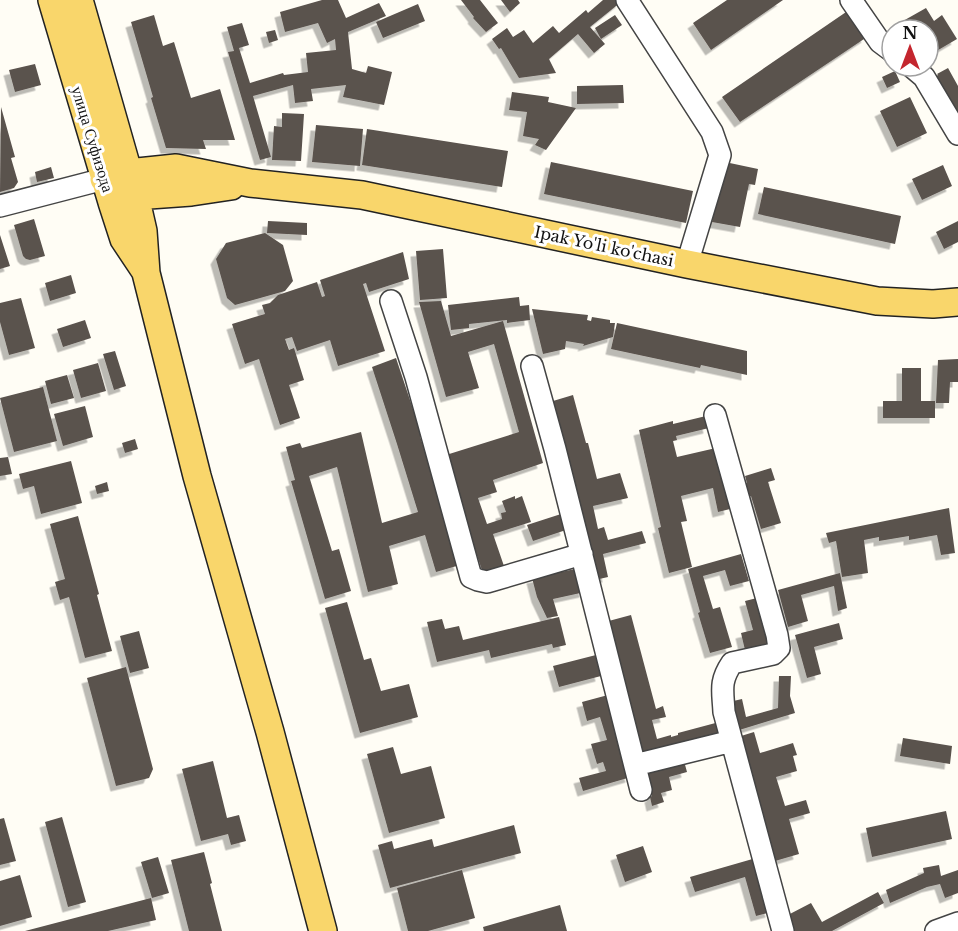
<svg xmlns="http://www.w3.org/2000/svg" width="958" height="931" viewBox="0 0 958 931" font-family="'Libre Baskerville',serif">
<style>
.building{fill:#5a524d;filter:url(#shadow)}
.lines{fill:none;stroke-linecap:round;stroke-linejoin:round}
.minor-casing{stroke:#444;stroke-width:24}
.major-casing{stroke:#222;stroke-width:30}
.minor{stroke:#fff;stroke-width:21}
.major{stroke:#f9d66b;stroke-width:27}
.labels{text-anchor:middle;stroke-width:6;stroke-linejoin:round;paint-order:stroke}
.street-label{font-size:16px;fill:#111;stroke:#fff}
</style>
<defs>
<filter id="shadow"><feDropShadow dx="-5.5" dy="5.5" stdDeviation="0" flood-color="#0004"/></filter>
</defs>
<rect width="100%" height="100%" fill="#fffdf5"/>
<!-- building -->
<path class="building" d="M322,0H338L346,18L379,3L386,16L348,32L352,69L366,73L368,66L392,72L384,105L343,97L346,85L311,89L313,101L295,103L293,85L253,96L271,157L260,160L228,52L234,51L227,27L242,23L249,45L239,48L250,83L283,73L284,75L308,72L306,53L336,50L335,39L327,43L318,23L285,32L280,12Z
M461,0H480L498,23L486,32L473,18L474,17Z
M501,0H518L520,3L510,12Z
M603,0H620L621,2L590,27L605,44L594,53L578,34L549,59L556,73L519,78L501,48L499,49L492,39L507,28L513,37L524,30L533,43L553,26L559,33L586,10L588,13Z
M727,0H783L711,50L693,23Z
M418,4L425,21L383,38L376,22Z
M926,8L934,21L942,15L957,39L928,56V41L930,39L928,36V30H924L922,26L916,30H909L903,21Z
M849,10L867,37L740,122L722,97Z
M154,15L163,46L174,42L191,98L220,89L235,140H203L206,149L166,148L151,98L153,97L131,22Z
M615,15L622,25L601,39L595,28Z
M275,30L278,40L269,43L266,32Z
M35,64L41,85L15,92L9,70Z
M948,68L958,86V117L935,77L938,75L937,74Z
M895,71L900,82L887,88L882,77Z
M623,85L624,103L577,104V86Z
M512,92L549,97L548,102L576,108L546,150L535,145L539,139L523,136L527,112L509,110Z
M910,97L927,133L897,147L880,111Z
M1,107L15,157L11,158L18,182L14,188L0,192Z
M282,113L304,114L301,161L272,160L274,126L282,127Z
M316,125L363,129L360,166L312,162Z
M367,129L508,151L502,187L362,165Z
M551,162L693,191L686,223L544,194Z
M725,162L758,169L755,185L749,184L740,227L712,222Z
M943,165L952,186L922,200L912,179Z
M51,167L54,178L37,182L35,172Z
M764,187L901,216L895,244L758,214Z
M34,219L45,256L30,260L26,259L23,256L14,225Z
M268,221L307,223V235L267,233Z
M958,221V242L944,249L936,232Z
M265,233L283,245L293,281L285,291L235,305L227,298L216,259L226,243Z
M0,235L10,266L0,269Z
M443,249L447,298L420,300L416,251Z
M403,252L409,279L369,292L366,283L363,284L385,351L338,366L330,340L297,351L292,337L285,339L289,350L294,348L304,380L289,385L300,418L280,425L259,359L245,364L232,324L265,314L262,305L270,303L278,295L317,282L322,297L325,296L320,280Z
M71,275L76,293L50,301L45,283Z
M519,297L520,306L529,305L530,320L507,323V320L469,324V328L451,330L448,305Z
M21,298L35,348L9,355L0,322V303Z
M441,301L451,336L503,321L543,463L493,480L497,492L478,498L487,524L502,519L501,513L506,512L502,501L515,496V499L522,496L531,522L493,534L505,569L484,576L451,479L446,455L519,432L494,344L468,352L479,388L446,397L419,302Z
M532,309L588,315L587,320L591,321L592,317L610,320V323H615L613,337L583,346L584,344L566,341L565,349L543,354Z
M85,320L91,338L63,347L57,329Z
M617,323L747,351V375L701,365L700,368L611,349Z
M115,351L126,386L114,390L103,354Z
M396,358L422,436H420L460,565L436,572L425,535L389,546L398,584L368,592L337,467L309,476L332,551L339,549L351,591L325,599L291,481L295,480L286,447L300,443L302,448L361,432L382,523L418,512L397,444L372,367Z
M958,359V382H950L949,403H936L938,360Z
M98,363L106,391L81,398L73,370Z
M902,368H921V401H935V418H883V401H902Z
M67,375L74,398L51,404L45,381Z
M43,387L57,441L14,452L0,398Z
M573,395L586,443H588L597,479L620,473L628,498L593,506L598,529L604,527L608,540L642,531L646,543L603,554L608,577L595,580L578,497L553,401Z
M85,406L93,437L63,446L54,414Z
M706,416L709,428L676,436L677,440L673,441L677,457L716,448L730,509L718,512L713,488L681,496L687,521L681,522L692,567L669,573L658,528L661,527L639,430L673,421V424Z
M135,439L138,449L125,453L122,443Z
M8,457L12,474L0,476V458Z
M71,461L82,503L41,514L34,486L23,489L19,474Z
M771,468L775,480L768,482L781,523L761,529L751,496L747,498L743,484L747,483L745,476Z
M107,482L109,491L97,494L95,486Z
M949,508L955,553L941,555L937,535L909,540V536L879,541V537L864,540L868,573L842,577L836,541L829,543L826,533Z
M561,514L566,530L533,541L527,525Z
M78,516L99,594L97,595L112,651L85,658L69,597L60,600L55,582L65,579L50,524Z
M741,554L749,581L730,586L725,570L703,576L713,609L720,607L732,647L710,653L698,613L700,612L688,569Z
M580,568L585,592L553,599L558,616L547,618L537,597L532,578Z
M840,573L847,608L838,611L834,586L801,595L808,621L788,627L778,590Z
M757,598L769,644L745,650L741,633L753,630L745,601Z
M347,602L364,660L371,658L381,691L409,684L418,717L360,733L325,608Z
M631,615L656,709L663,706L666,717L652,720L657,739L671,735V737L678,735V733L723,721L726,735L641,757L605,622Z
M559,617L566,645L553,648L552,644L491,658L489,650L437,662L427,622L442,619L445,629L459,626L463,640Z
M839,623L843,639L814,647L821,674L807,678L795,635Z
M139,631L149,668L130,673L120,636Z
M596,655L601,676L559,687L553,666Z
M126,667L153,769L149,778L116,786L87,678Z
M779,676H791L790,696L795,713L736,731L729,702L742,699L746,717L778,708Z
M608,695L631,777L583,791L579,778L606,771L603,762L597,764L591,744L607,740L600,717L587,721L582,702Z
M754,732L760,753L793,743L797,755L793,756L797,771L776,777L785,806L806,800L810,813L789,819L799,854L775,861L748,770L751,769L741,736Z
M903,738L952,746L950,764L900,756Z
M393,747L401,774L431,766L445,818L389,833L367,754Z
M213,761L227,818L239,815L246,841L231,845L228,834L201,841L182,769Z
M684,761L687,772L669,777L672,790L661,793L664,802L652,806L650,797L652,796L645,770Z
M946,811L952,839L872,857L866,828Z
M62,817L86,902L68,907L45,822Z
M4,818L16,861L0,865V819Z
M514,825L521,853L390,888L378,845L392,841L394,849L432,839L434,847Z
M643,846L652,872L625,882L616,855Z
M204,852L212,883L210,884L222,931H189L171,860Z
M158,857L169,893L152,898L141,862Z
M756,858L771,912L756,916L745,877L695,892L690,877Z
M939,865L941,876L958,870V893L945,898L940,884L927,887L890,903L886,890L924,873L923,868Z
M462,870L475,918L428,931H408L397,888Z
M20,875L32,917L0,926V881Z
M878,892L884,903L832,931H792L786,916L811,903L822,922Z
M151,898L156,920L108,931H25Z
M560,905L567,931H484L483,927Z"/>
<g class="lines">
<defs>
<path id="minor" d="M627,0L712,132L720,155L687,264
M851,0L880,42L892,51
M911,66L924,77L958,134
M0,206L104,179
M391,301L416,377L471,577L478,580L487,582L582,554
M532,366L555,449L641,790
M715,415L777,635L779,648L773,654L732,663C719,682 723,691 724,712L783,931
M635,765L732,741
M936,931L958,923"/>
<path id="major" d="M52,0L112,202L124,239L144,269
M79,0L135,196L143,231L146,273L197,476L270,732L323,931
M104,179L128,173L176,168L250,183L362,195L687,264L877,301L933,304L958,302
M117,201L135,196L191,192L231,186"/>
</defs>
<!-- minor casing -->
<use href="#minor" class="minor-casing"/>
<!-- major casing -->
<use href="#major" class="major-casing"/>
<!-- minor -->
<use href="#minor" class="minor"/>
<!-- major -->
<use href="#major" class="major"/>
</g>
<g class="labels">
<!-- street labels -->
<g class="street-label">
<text transform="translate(93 139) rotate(73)" y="6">улица Суфизода</text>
<text transform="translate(604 246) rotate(12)" y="6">Ipak Yo'li ko'chasi</text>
</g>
</g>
<!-- north arrow -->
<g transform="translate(910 48)"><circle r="28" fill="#ffffff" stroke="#a0a0a0" stroke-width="1.5"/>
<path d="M0-4.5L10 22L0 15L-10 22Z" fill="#c4262e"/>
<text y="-9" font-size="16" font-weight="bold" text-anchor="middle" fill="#111111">N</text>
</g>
</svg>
